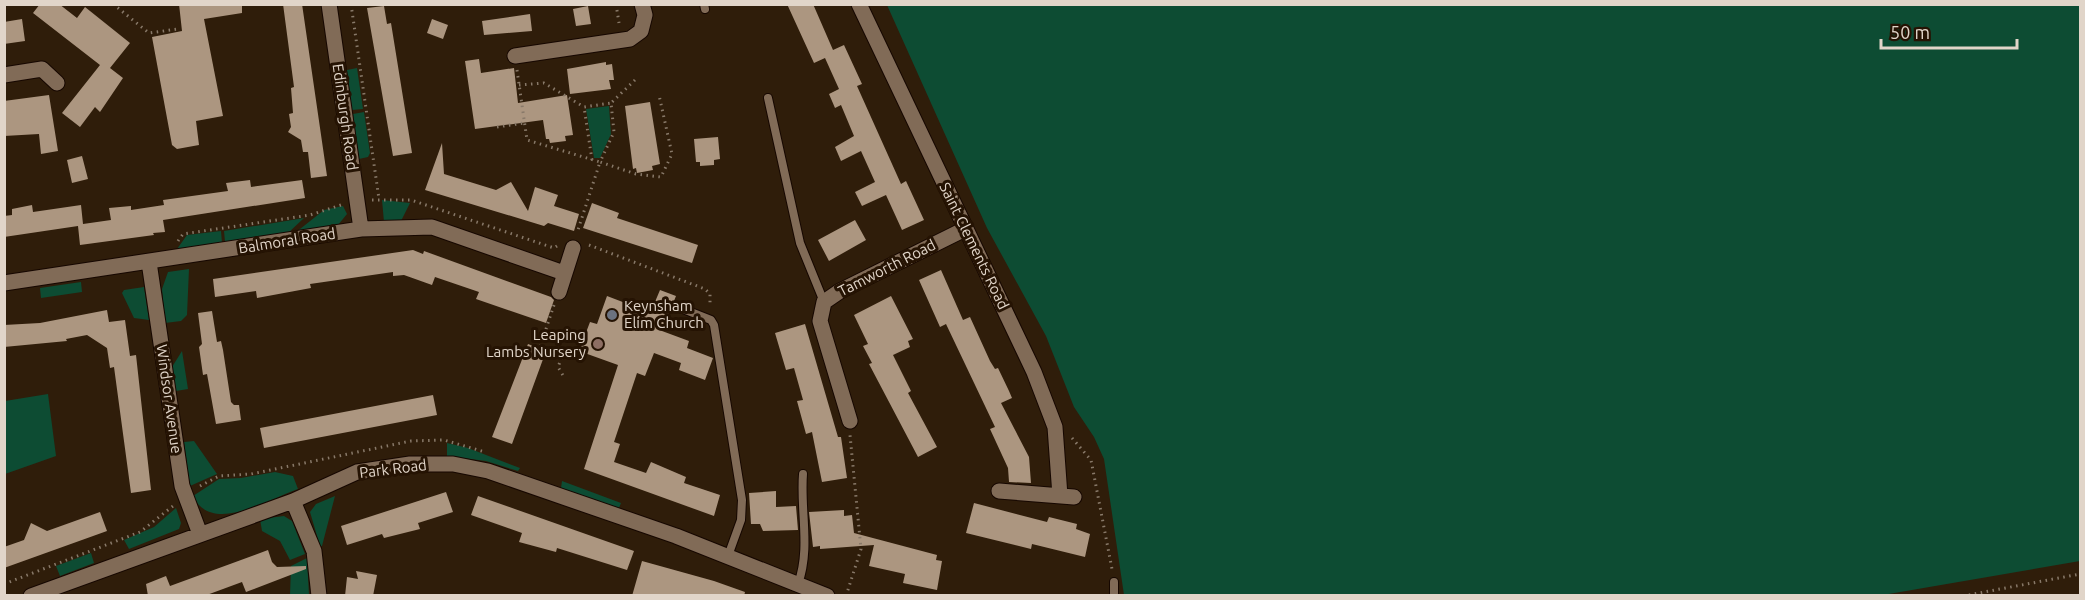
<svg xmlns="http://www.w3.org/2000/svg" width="2085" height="600" viewBox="0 0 2085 600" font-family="Ubuntu,sans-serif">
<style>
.green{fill:#0d4c33}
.building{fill:#ac9680}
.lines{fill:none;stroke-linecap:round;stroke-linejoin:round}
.service-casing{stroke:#160700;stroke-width:10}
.minor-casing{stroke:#160700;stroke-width:17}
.path{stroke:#887969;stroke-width:3;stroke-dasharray:1.5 4.5;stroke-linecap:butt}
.service{stroke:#816b57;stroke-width:8}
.minor{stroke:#816b57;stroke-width:15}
.worship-dot{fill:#6b7280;stroke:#251303;stroke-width:2}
.education-dot{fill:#8d6e63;stroke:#251303;stroke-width:2}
.labels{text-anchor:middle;stroke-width:6;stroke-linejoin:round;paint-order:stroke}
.street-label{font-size:15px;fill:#e1d5c9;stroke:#251303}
.poi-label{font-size:15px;fill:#e1d5c9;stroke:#251303;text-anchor:start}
</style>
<rect width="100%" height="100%" fill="#2f1d0a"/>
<!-- green -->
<path class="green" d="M887,5H2080V561L1877,596L1124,595L1104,459L1094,437L1074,407L1046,336L987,228Z
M357,68L363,109L352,110L347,70Z
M609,106L611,134L600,158H594L586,109Z
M364,112L370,153L368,157L359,159L353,114Z
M382,200L410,203L401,221L384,222Z
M343,206L347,214L338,225L295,233L324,210Z
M304,218L287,234L225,242L224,231Z
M221,231L222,243L177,249L187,235Z
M189,269L187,315L181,321L165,323L162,289L168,272Z
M81,282L82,292L41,298L40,288Z
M144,287L149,320L134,318L122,293L124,290Z
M182,351L188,389L176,391L172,367Z
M48,394L56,456L5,474V401Z
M194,441L217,474L190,486L184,442Z
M447,443L468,448L520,468L518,471L486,461L447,456Z
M275,472L293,476L298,489C267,500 211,535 193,496L219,479L241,478Z
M562,481L621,503L619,508L561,488Z
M335,496L322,546H320L310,512L316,504Z
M176,508L181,523L179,529L129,549L124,540L154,527Z
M284,516L292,521L305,554L290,560L280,541L262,531L260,519Z
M91,553L94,563L60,576L56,566Z
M307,558L309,595L290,596L291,566Z"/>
<!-- building -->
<path class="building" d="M40,4H59L77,18L85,7L130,43L110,68L123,78L100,112L95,107L80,127L62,113L100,65L33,13Z
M179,4H242V13L204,19L223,116L196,121L199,145L177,149L172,145L152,37L182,31Z
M283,4H302L327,176L311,178L308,152H303L301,140L288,132L291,127L289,114L293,113L291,88L294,87Z
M787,4H813L833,50L844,45L862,84L857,86L901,184L906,181L924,220L902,230L886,195L862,206L855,192L875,182L861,151L841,161L835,147L854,136L841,105L835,108L829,94L839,89L825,58L814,63Z
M384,6L387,24L391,23L412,153L393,156L367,8Z
M588,6L591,24L576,26L573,9Z
M530,14L532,31L484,35L482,21Z
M22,19L25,41L4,44V22Z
M432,19L448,25L443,39L427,33Z
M479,59L481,73L514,68L518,103L567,95L573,135L565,136L566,141L550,143L549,139H546L543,120L475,129L465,61Z
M606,62V65L612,64L614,80H609L611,89L570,94L567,69Z
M49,95L58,151L41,154L39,134L4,136V101Z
M650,102L660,164L652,166L653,170L637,173L636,168L633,169L625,106Z
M718,137L720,159L714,160V165L700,166V162H696L694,139Z
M442,143L444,174L496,190L511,182L528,211L535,187L558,195L554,206L579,214L574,231L548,223L544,226L425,190Z
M82,156L88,179L72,183L67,160Z
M250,180L251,187L302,180L305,198L163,220L165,232L153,233L154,235L80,245L78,226L4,237V216L12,215V209L32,205L33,212L81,205L83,224L111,220L109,208L131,206V210L164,205L163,200L228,191L226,183Z
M592,203L619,213L617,218L698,245L692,263L583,228Z
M855,220L866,240L829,261L818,240Z
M413,250L423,254L424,251L551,297L554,300L546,323L476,299L479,292L435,277L432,285L404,275L393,276V272L310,284L311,288L257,298L256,291L215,297L213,279Z
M941,270L963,320L970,317L990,361L995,369L998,368L1009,391L1012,398L1001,403L1029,457L1031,483L1009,482L1008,468L990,429L995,427L946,324L940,327L919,280Z
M660,290L676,296L662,331L689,341L687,348L713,358L705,380L679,370L681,363L654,353L645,376L637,373L614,442L620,444L614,462L646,473L651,462L686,477L684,483L720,495L714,516L584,469L618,365L579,351L590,322L597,324L607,296L641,309L643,305L652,309Z
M891,296L913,339L908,341L910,347L893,355L911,391L908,393L937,447L918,457L869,364L872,363L863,346L868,344L854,315Z
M107,310L109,322L125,320L130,356L136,355L151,490L131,493L114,367L110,368L107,348L87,335L66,339L67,341L4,347V325L40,323Z
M212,311L217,342L221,341L223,350L231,402L234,405H239L241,420L216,424L207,374L203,375L199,347L202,344L198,313Z
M805,324L838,437H841L847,478L822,482L812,432L806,434L797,401L803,400L794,368L786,370L775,333Z
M528,344L546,351L512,444L492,437Z
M433,395L437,415L264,448L260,428Z
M776,491V507L796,506L798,530L763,531L760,524H751L749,493Z
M446,492L453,512L418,523L420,529L384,538L382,534L347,545L341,526Z
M478,496L634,551L627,570L557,548L556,552L519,542L522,533L471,515Z
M974,503L1047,522L1049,517L1077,524L1076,529L1090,534L1085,557L1032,544L1031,549L966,533Z
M844,510V516L852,515L854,533L937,555L936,560L942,561L937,590L903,583L905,574L869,566L874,545L820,549V546L813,547L809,512Z
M100,512L107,531L4,568V547L24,540L31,523L47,531Z
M268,550L272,562L277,567L306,566V569L246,592L242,582L204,596H148L146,584L166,576L170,586Z
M642,561L714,581L745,592L744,596H632Z
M356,571L377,575L373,596H345L347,577L358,579Z"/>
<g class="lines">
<defs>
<path id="service" d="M704,4L705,9
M768,98L800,243L824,302
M678,307L711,320L714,325L742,500L741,520L728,556
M1114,582V596
M798,584C811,548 800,511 803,474"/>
<path id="minor" d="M329,4L361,229
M859,4L1034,372L1055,427L1060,496
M515,56L630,39L641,31L645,15L642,4
M4,75L42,69L57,83
M149,262L182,486L200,534
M4,283L361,229L432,227L564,273
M559,292L573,248
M850,421L820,321L824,302L840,291L965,229
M999,491L1074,497
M293,501L314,551L319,596
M31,596L293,501L357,472L410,464H453L488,471L676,536L827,596"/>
</defs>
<!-- service casing -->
<use href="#service" class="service-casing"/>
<!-- minor casing -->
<use href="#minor" class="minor-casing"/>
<!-- path -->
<path class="path" d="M113,4L149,33L178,29
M351,4L379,199
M616,4L619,23
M517,70L527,140L600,162L577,233
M635,80L611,103L614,132L600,162L636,174L661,177L672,154L659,95
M519,85L544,83L584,107
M497,127L524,123
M592,160L584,107L611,103
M372,200H411L554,248L557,246
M178,241L183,234L310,215L341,205
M589,245L705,289L710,294V306
M554,305L540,347L563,354L558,367L564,377
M1072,438L1091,460L1112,569
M200,486L219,476L251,474L411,441L444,440L485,452
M4,584L140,532L173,506
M846,596L861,549L850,435
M1963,596L2080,574"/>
<!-- service -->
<use href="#service" class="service"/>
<!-- minor -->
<use href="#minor" class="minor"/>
</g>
<!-- markers -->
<circle class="worship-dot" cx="612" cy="315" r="6"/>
<circle class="education-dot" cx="598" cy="344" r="6"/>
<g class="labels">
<!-- street labels -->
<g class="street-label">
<text transform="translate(345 117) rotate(82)" y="5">Edinburgh Road</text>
<text transform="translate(287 241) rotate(-9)" y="5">Balmoral Road</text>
<text transform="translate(974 246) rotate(64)" y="5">Saint Clements Road</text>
<text transform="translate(887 268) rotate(-27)" y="5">Tamworth Road</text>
<text transform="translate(169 399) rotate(82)" y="5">Windsor Avenue</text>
<text transform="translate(393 469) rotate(-7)" y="5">Park Road</text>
</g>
<!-- poi labels -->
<g class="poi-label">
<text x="624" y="311">Keynsham<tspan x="624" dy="17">Elim Church</tspan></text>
<text x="586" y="340" text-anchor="end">Leaping<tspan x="586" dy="17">Lambs Nursery</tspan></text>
</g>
</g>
<!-- border -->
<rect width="2085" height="600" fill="none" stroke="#e1d5c9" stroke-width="12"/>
<!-- scale -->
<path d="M1881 39v9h136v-9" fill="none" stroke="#e1d5c9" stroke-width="3"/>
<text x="1890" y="39" font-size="18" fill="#e1d5c9" stroke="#251303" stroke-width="4.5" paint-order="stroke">50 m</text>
</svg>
